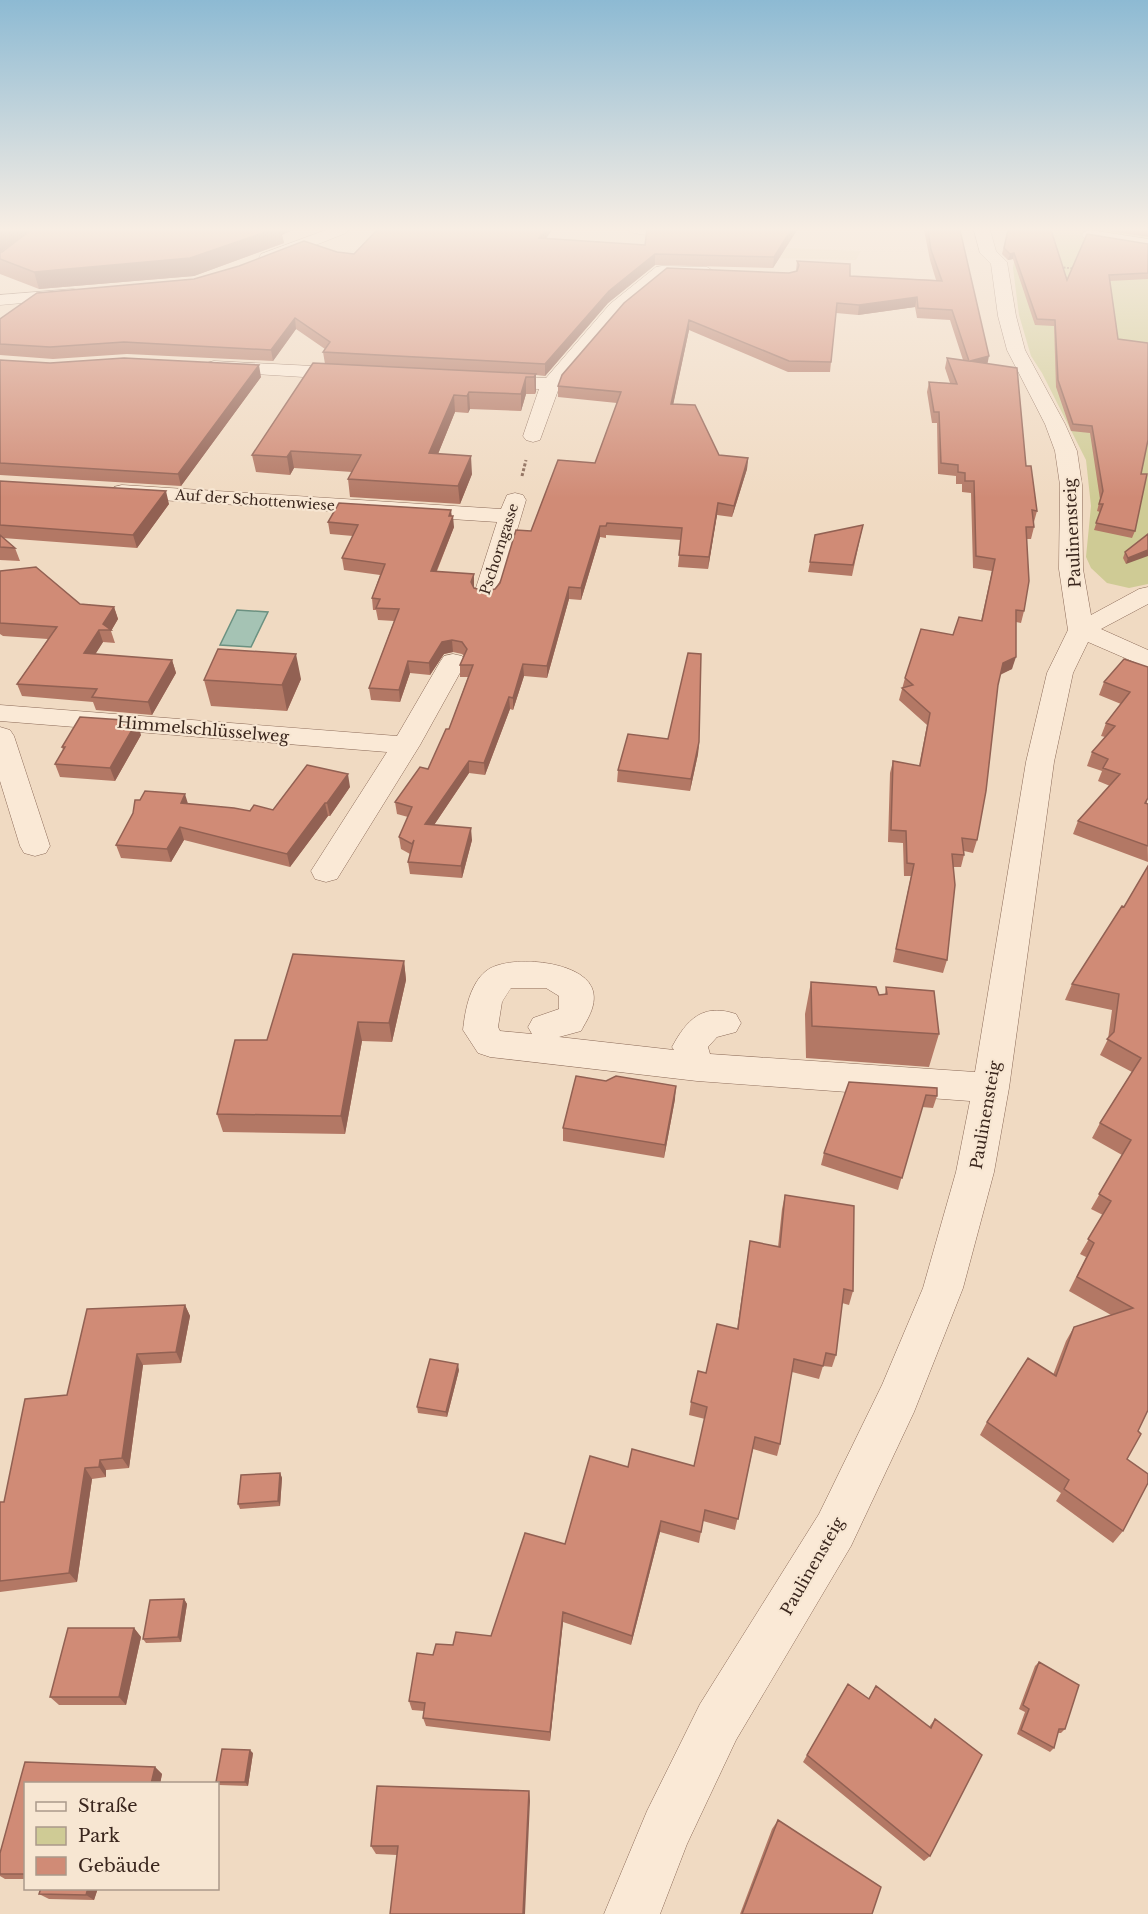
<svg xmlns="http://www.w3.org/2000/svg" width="1148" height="1914" viewBox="0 0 1148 1914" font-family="'Libre Baskerville',serif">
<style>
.farmland{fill:#e6d3af}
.green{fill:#cfcb95}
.water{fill:#a5c3b4;stroke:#6b9181;stroke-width:1.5}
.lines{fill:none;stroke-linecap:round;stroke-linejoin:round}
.minor-casing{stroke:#8b6a58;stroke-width:1}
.path-far1{stroke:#8b6a58;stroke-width:2;stroke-dasharray:2 1.5;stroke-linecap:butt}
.path{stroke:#8b6a58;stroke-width:3;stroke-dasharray:3 2;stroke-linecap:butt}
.minor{fill:#fae9d6;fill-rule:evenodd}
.wall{fill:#b37865}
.shaded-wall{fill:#926153}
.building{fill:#d08b76;stroke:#926153;stroke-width:1.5}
.labels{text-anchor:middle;stroke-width:4.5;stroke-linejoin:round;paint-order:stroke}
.far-street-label{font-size:14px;fill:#3a261d;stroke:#f7e6d2}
.street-label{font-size:16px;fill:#3a261d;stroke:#f7e6d2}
</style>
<rect width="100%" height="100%" fill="#f0dac2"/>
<!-- farmland -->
<path class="farmland" d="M708,245L861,251L856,260L686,256Z"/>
<!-- green -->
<path class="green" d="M1029,230H1148V584L1129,588L1107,583L1091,568L1086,557L1091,506L1086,460L1042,373L1031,356L1019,315L1013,268L1017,243Z"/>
<!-- water -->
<path class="water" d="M237,610L268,612L251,647L220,645Z"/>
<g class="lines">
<defs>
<path id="minor" d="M326,230H348L346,233L273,262L267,263L259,258L261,254Z
M628,230H707C700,238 635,238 628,230Z
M974,230H990L996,251L1007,262L1016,316L1025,350L1065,424L1077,451L1082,485L1083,569L1091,615L1139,589L1148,587V604L1101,629L1148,650V668L1088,642L1073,673L1054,762L1009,1088L994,1172L963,1288L914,1412L851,1546L736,1740L687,1844L660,1914H604L647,1811L700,1704L819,1514L882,1385L923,1288L956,1172L970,1101L697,1081L490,1057L478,1053L463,1030C465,1010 470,984 486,971C507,954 581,960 592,988C598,1004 588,1018 581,1031L559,1037L674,1050L672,1047C687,1019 703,1003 736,1014L741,1023L736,1032L717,1037L708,1047L710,1054L975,1072L1026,762L1047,673L1068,630L1059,569L1060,485L1055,451L1045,424L1007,350L998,316L991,264L980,253ZM511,988H546L559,996V1009L533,1018L528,1027L532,1034L500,1031L498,1027L502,1002Z
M1090,230L1148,239V249L1084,238L1082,235L1084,232Z
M662,266L707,267L715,272L707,277L666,276L622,312L560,385L540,440L533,442L526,440L523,436L539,389L490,387L483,385L480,381L483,377L490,375L546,378L610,304L656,267Z
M73,289L79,290L82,294L79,298L0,305V295Z
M214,361L352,368L359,370L362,374L359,378L352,380L207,371L204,367L207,363Z
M122,485L501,509L507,495L515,493L523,495L526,500L498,594L495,599L486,601L477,599L474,594L497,522L114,497L111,492L114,487Z
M453,654L462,656L466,662L420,745L337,879L326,882L315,879L311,871L387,752L0,721V705L397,736L440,662L444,656Z
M0,727L10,730L14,736L50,846L46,853L35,856L24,853L20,846L0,781Z"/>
</defs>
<!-- minor casing -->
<use href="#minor" class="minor-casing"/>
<!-- path-far1 -->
<path class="path-far1" d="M1060,267L1076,269"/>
<!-- path -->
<path class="path" d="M522,476L526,460"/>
<!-- minor -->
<use href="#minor" class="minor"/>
</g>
<!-- wall -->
<path class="wall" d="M0,230H293L282,235L284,243L194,276L39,289L0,274Z
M797,230L773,268L655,265L608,303L545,376L536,375V391L535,394H526L521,411L470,409L468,413L455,412L438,454L472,474L460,504L350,497L348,479L352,472L294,468L290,475L256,472L252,455L325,364L323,352L325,349L296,329L273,361L127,354L53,359L0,355V319L194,279L337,252L354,254L546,238L645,245Z
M924,230H960L987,363L1026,466L1037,511L1034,522V527L1031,539H1027L1024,611L1021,623L1016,622L1012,669L1000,674L998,685L977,840L973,853L964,851V855L961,867H953L947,960L943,973L893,962L911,876H904L903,843L888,842L890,773L893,761L919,766L927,725L899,700L905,678L953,635L981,621L992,571L973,568L971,493L962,492V484H956V476L938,474L937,423H932L927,392L929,382L950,383L945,368L947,358L963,360L950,320L917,318L915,307L858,315L836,313L830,372H788L689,330L673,404L719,455L748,458L747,469L732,517L717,515L708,569L678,567L681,540L606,535V538L600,537L581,600L569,599L547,678L524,676L513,710L510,709L485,775L469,773L434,825L472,840L462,878L410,874L408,862L410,854L401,849L399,837L408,817L397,814L395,802L428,769L449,729L468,677H460V665L464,656L462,654L453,652L444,654L430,675L410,673L400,702L371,700L369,688L394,621L378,620L376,610H373L372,598L380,575L344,570L342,558L353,536L330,534L328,522L454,527L437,571L474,586V588L485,591L495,589L531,531L595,463L617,403L558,397V386L562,375L789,273L796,271L797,261L850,276L936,280L930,260Z
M1008,230L1067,280L1148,244V279L1110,281L1118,339L1141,474L1135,531L1132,538L1094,530L1100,512L1097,511L1100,499L1090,433L1071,431L1056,387L1054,326L1035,325L1013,259L1008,260L1002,254Z
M1103,230H1148V237Z
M0,360L261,377L181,486L0,475Z
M0,481L169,504L137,548L3,538L15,548L20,561L0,560Z
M863,525L852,576L808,572L810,562Z
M1148,534L1126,564L1123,558L1125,552Z
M0,571L80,604L114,607L118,619L111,631L115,643L103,642L95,654L172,660L176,673L152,715L96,710L93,702L22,696L17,684L48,639L3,636L0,634Z
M1148,667L1147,804L1148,862L1073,834L1078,821L1110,786L1098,781L1102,771L1087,766L1092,752L1105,737L1101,736L1106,723L1121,704L1099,695L1104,682Z
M301,679L287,711L211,706L204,680Z
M141,735L115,781L60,777L55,764L63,750L62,747Z
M668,739L699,742L698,754L690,791L617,782L618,770Z
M350,787L330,816H328L290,867L184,840L171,862L121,858L116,845L188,804L250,811L273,810Z
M1148,866L1138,1431L1127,1459L1123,1531L1113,1543L1056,1501L1061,1493L980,1435L987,1422L1053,1375L1066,1341L1074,1327L1111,1315L1069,1291L1086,1257L1080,1254L1103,1215L1091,1209L1122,1155L1092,1138L1100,1123L1132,1072L1100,1055L1108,1039L1112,1010L1065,1000L1072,984L1124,907Z
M404,961L406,980L392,1042L362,1041L345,1134L223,1132L217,1114L267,1040Z
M811,982L879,995L885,994L886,987L939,1034L929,1067L806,1058L805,1014Z
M849,1082L937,1096L933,1108L922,1107L898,1190L821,1165L824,1153Z
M675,1099L664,1158L563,1141V1128Z
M785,1195L853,1291L849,1305L842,1303L836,1355L832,1367L823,1366L819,1379L792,1372L780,1444L777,1456L753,1449L735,1530L703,1521L699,1543L660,1532L631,1645L563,1622L550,1741L426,1726L423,1718L424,1711L412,1710L409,1701L433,1655L453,1645L491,1636L628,1467L694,1466L705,1419L689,1415L691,1402L706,1373L737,1329L750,1241L778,1247L782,1209Z
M185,1305L190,1316L181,1363L143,1365L129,1468L106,1470V1477L92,1479L77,1582L0,1592V1502H4L67,1395Z
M459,1370L447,1417L418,1413L417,1407Z
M280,1473L282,1478L280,1506L240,1509L238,1504Z
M184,1599L187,1604L181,1642L146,1643L143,1639Z
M134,1628L141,1637L126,1705H59L50,1697Z
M1039,1662L1065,1729L1061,1733H1058L1054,1748L1050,1752L1017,1734L1025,1712L1019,1709L1035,1666Z
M848,1684L868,1699L876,1686L929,1727L935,1719L930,1856L924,1861L803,1762Z
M253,1753L248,1786L219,1785L216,1782Z
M25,1762L155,1767L162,1774L160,1784H26V1879H5L0,1876V1853Z
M529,1791L530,1801L397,1855L376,1854L371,1846Z
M778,1820L872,1914H740L772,1829Z
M41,1888H98L94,1900L49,1899L39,1894Z"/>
<!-- shaded-wall -->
<path class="shaded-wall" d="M3,230H33L0,252V232Z
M271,230H292L282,235L284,243L194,276L39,289L34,272Z
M545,230H552L539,249V238Z
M791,230H797L773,268L774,257Z
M1014,253L1013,259L1008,260L1010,254Z
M655,254V265L608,303L545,376V364L609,291Z
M917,297L915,307L858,315L859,305Z
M295,318L296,329L273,361L271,350Z
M689,320V330L671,415V404Z
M989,356L987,366L970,361Z
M259,365L261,377L181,486L178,474Z
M536,374V391L535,394L534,377Z
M526,377V394L521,411V394Z
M469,392L470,409L468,413L467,396Z
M454,395L455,412L431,471L429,453Z
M291,451L294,468L290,475L287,457Z
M471,456L472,474L460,504L458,486Z
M748,458L747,469L732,517L734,506Z
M166,491L169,504L137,548L133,535Z
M718,503L717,515L708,569L709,557Z
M451,510L452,518L453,516L454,527L432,582L431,571Z
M600,526V537L581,600V588Z
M1148,550V556L1126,564L1128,558Z
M474,574V586L472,593L471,582Z
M569,587V599L547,678V666Z
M114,607L118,619L111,631L103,624Z
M99,630L103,642L88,666L84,653Z
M452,640L453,652L444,654L430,675L429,663L442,642Z
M296,654L301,679L287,711L282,685Z
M1016,657L1012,669L1000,675L1003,663Z
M172,660L176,673L152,715L148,702Z
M408,661L410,673L400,702L399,690Z
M523,664L524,676L513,710V698Z
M509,697L510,709L485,775L484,763Z
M137,721L141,735L115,781L110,768Z
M699,742L698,754L690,791L691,779Z
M469,761V773L426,837L425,824Z
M348,774L350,787L330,816L327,803Z
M185,794L189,807L181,803Z
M325,803L328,816L290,867L287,854Z
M180,827L184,840L171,862L167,849Z
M471,828L472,840L462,878L461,866Z
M404,961L406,980L392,1042L389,1023Z
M358,1022L362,1041L345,1134L341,1116Z
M676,1086L675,1099L664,1158L665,1145Z
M185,1305L190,1316L181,1363L176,1352Z
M137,1354L143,1365L129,1468L122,1458Z
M458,1364L459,1370L447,1417L446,1412Z
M100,1460L106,1470V1477L99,1467Z
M85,1468L92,1479L77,1582L69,1573Z
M280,1473L282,1478L280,1506L278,1501Z
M661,1521L660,1532L631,1645L632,1636Z
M184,1599L187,1604L181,1642L178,1637Z
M563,1612V1622L550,1741V1732Z
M134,1628L141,1637L126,1705L119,1697Z
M250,1750L253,1753L248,1786L245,1782Z
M155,1767L162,1774L160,1784H151Z
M529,1791L530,1801L525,1914H523Z
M88,1888H98L94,1900L86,1895Z"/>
<!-- building -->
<path class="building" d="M31,230H271L190,258L34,272L0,259V252H2Z
M377,230H545L539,238L645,245L647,230H791L774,257L655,254L609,291L545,364L323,352L330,342L295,318L271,350L124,342L50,347L0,344V319L37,293L194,279L239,266L304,241L337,252L354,254Z
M928,230H960L989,356L970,361L1017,368L1026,466H1031L1037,511L1032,510L1034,527H1026L1029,581L1024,611L1016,610V657L1003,663L998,685L986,791L977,840L962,838L964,855L952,854L955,885L947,960L896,949L914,864L907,863L906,831L891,830L893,761L920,766L930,713L902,688L913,685L905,678L921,629L953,635L959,617L982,621L995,559L976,556L974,481H965V473L958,472V465L941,463L939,412H934L929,382L957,384L947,358L969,361L952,310L918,308L917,297L859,305L837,303L831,362L789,361L689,320L671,404L695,405L719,455L748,458L734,506L718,503L709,557L679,555L682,528L607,523L606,526H600L581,588L569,587L547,666L523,664L513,698L509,697L484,763L469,761L425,824L471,828L461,866L408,862L414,840L412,844L399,837L412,807L395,802L420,767L428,769L446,729H449L473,665H460L467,649L462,642L452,640L442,642L429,663L408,661L399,690L369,688L399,609L376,608L380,599L372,598L385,564L342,558L358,525L328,522L339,503L451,510L449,516H453L431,571L474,574L471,582L474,588L485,591L495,589L500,583L516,530L531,531L558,460L595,463L621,392L558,386L562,375L624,303L667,268L789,273L797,271L799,265L797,261L850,264V276L942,281L931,250Z
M1008,230H1051L1067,280L1087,234L1148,244V273L1109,275L1118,339L1148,343V440L1141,474H1147L1135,531L1096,523L1103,504H1099L1103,491L1092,426L1073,424L1058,380L1055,320L1037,319L1014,253L1010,254L1004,248Z
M124,358L259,365L178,474L0,463V360L50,363Z
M313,363L536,374L534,377H526L521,394L469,392L467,396L454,395L429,453L471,456L458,486L348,479L361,455L291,451L287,457L252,455Z
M0,481L166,491L133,535L0,525Z
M863,525L853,565L810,562L815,535Z
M1148,534V550L1128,558L1125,552Z
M0,535L15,548L0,547Z
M36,567L80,604L114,607L103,624L111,630H99L84,653L172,660L148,702L92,697L97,689L17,684L57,627L0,623V571Z
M218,649L296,654L282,685L204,680Z
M688,653L701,654L699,742L691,779L618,770L628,734L668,739Z
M1124,659L1148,667V798L1145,803L1148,804V846L1078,821L1120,774L1103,768L1108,759L1092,752L1115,726L1106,723L1130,692L1104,682Z
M80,717L137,721L110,768L55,764L65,747H62Z
M307,765L348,774L327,803H325L287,854L180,827L167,849L116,845L133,813L135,800H140L145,791L185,794L181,803L234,808L250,811L254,805L273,810Z
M1148,866V1410L1138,1431L1141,1434L1127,1459L1148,1474V1483L1123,1531L1064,1489L1069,1480L987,1422L1028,1358L1056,1376L1074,1327L1133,1308L1077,1277L1094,1243L1088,1239L1111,1201L1099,1194L1131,1140L1100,1123L1141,1058L1107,1039L1114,1032L1119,994L1072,984L1122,906L1124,907Z
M293,954L404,961L389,1023L358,1022L341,1116L217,1114L235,1040H267Z
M811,982L876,987L879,995L887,994L886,987L934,991L939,1034L812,1026Z
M576,1076L606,1081L616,1076L676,1086L665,1145L563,1128Z
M849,1082L937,1088V1096L926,1095L902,1178L824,1153Z
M785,1195L854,1206L853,1291L844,1289L836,1355L826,1353L823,1366L794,1359L780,1444L755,1437L738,1519L705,1510L701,1532L661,1521L632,1636L563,1612L550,1732L423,1718L425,1703L409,1701L417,1653L433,1655L436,1644L453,1645L456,1632L491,1636L525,1533L565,1544L590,1456L628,1467L632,1449L694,1466L707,1407L691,1402L698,1371L706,1373L717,1324L738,1329L750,1241L780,1247Z
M185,1305L176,1352L137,1354L122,1458L100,1460L99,1467L85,1468L69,1573L0,1581V1502H4L25,1399L67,1395L87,1309Z
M430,1359L458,1364L446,1412L417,1407Z
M280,1473L278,1501L238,1504L241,1475Z
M184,1599L178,1637L143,1639L150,1600Z
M68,1628H134L119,1697H50Z
M1039,1662L1079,1685L1065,1729H1059L1054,1748L1021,1730L1029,1709L1023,1705Z
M848,1684L869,1699L876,1686L931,1728L935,1719L982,1755L930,1856L807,1755Z
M222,1749L250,1750L245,1782H216Z
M25,1762L155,1767L151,1784H26V1874H0V1853Z
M377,1786L529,1791L523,1914H390L398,1846H371Z
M778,1820L881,1887L872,1914H742Z
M41,1888H88L86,1895L39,1894Z"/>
<!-- sky -->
<linearGradient id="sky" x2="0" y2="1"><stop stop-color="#8dbad3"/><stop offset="0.46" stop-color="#f8eee4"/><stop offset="1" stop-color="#f8eee4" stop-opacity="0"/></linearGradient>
<rect width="1148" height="498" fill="url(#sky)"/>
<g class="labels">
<!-- far-street labels -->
<g class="far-street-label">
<text transform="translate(255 500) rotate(4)" y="5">Auf der Schottenwiese</text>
<text transform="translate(499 549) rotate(-72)" y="5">Pschorngasse</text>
</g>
<!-- street labels -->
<g class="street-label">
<text transform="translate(1072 533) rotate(-93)" y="6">Paulinensteig</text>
<text transform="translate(203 729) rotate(5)" y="6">Himmelschlüsselweg</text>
<text transform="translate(985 1115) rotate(-80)" y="6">Paulinensteig</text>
<text transform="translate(812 1566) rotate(-60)" y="6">Paulinensteig</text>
</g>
</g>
<!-- legend -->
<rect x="24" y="1782" width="195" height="108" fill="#f7e6d2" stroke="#ab998a" stroke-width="1.5"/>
<rect x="36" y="1802" width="30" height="9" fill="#fae9d6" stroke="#ab998a" stroke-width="1.5"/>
<text x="78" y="1812" font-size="18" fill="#3a261d">Straße</text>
<rect x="36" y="1827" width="30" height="18" fill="#cfcb95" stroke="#ab998a" stroke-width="1.5"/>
<text x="78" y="1842" font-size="18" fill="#3a261d">Park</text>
<rect x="36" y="1857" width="30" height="18" fill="#d08b76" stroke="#ab998a" stroke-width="1.5"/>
<text x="78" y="1872" font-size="18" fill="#3a261d">Gebäude</text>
</svg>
